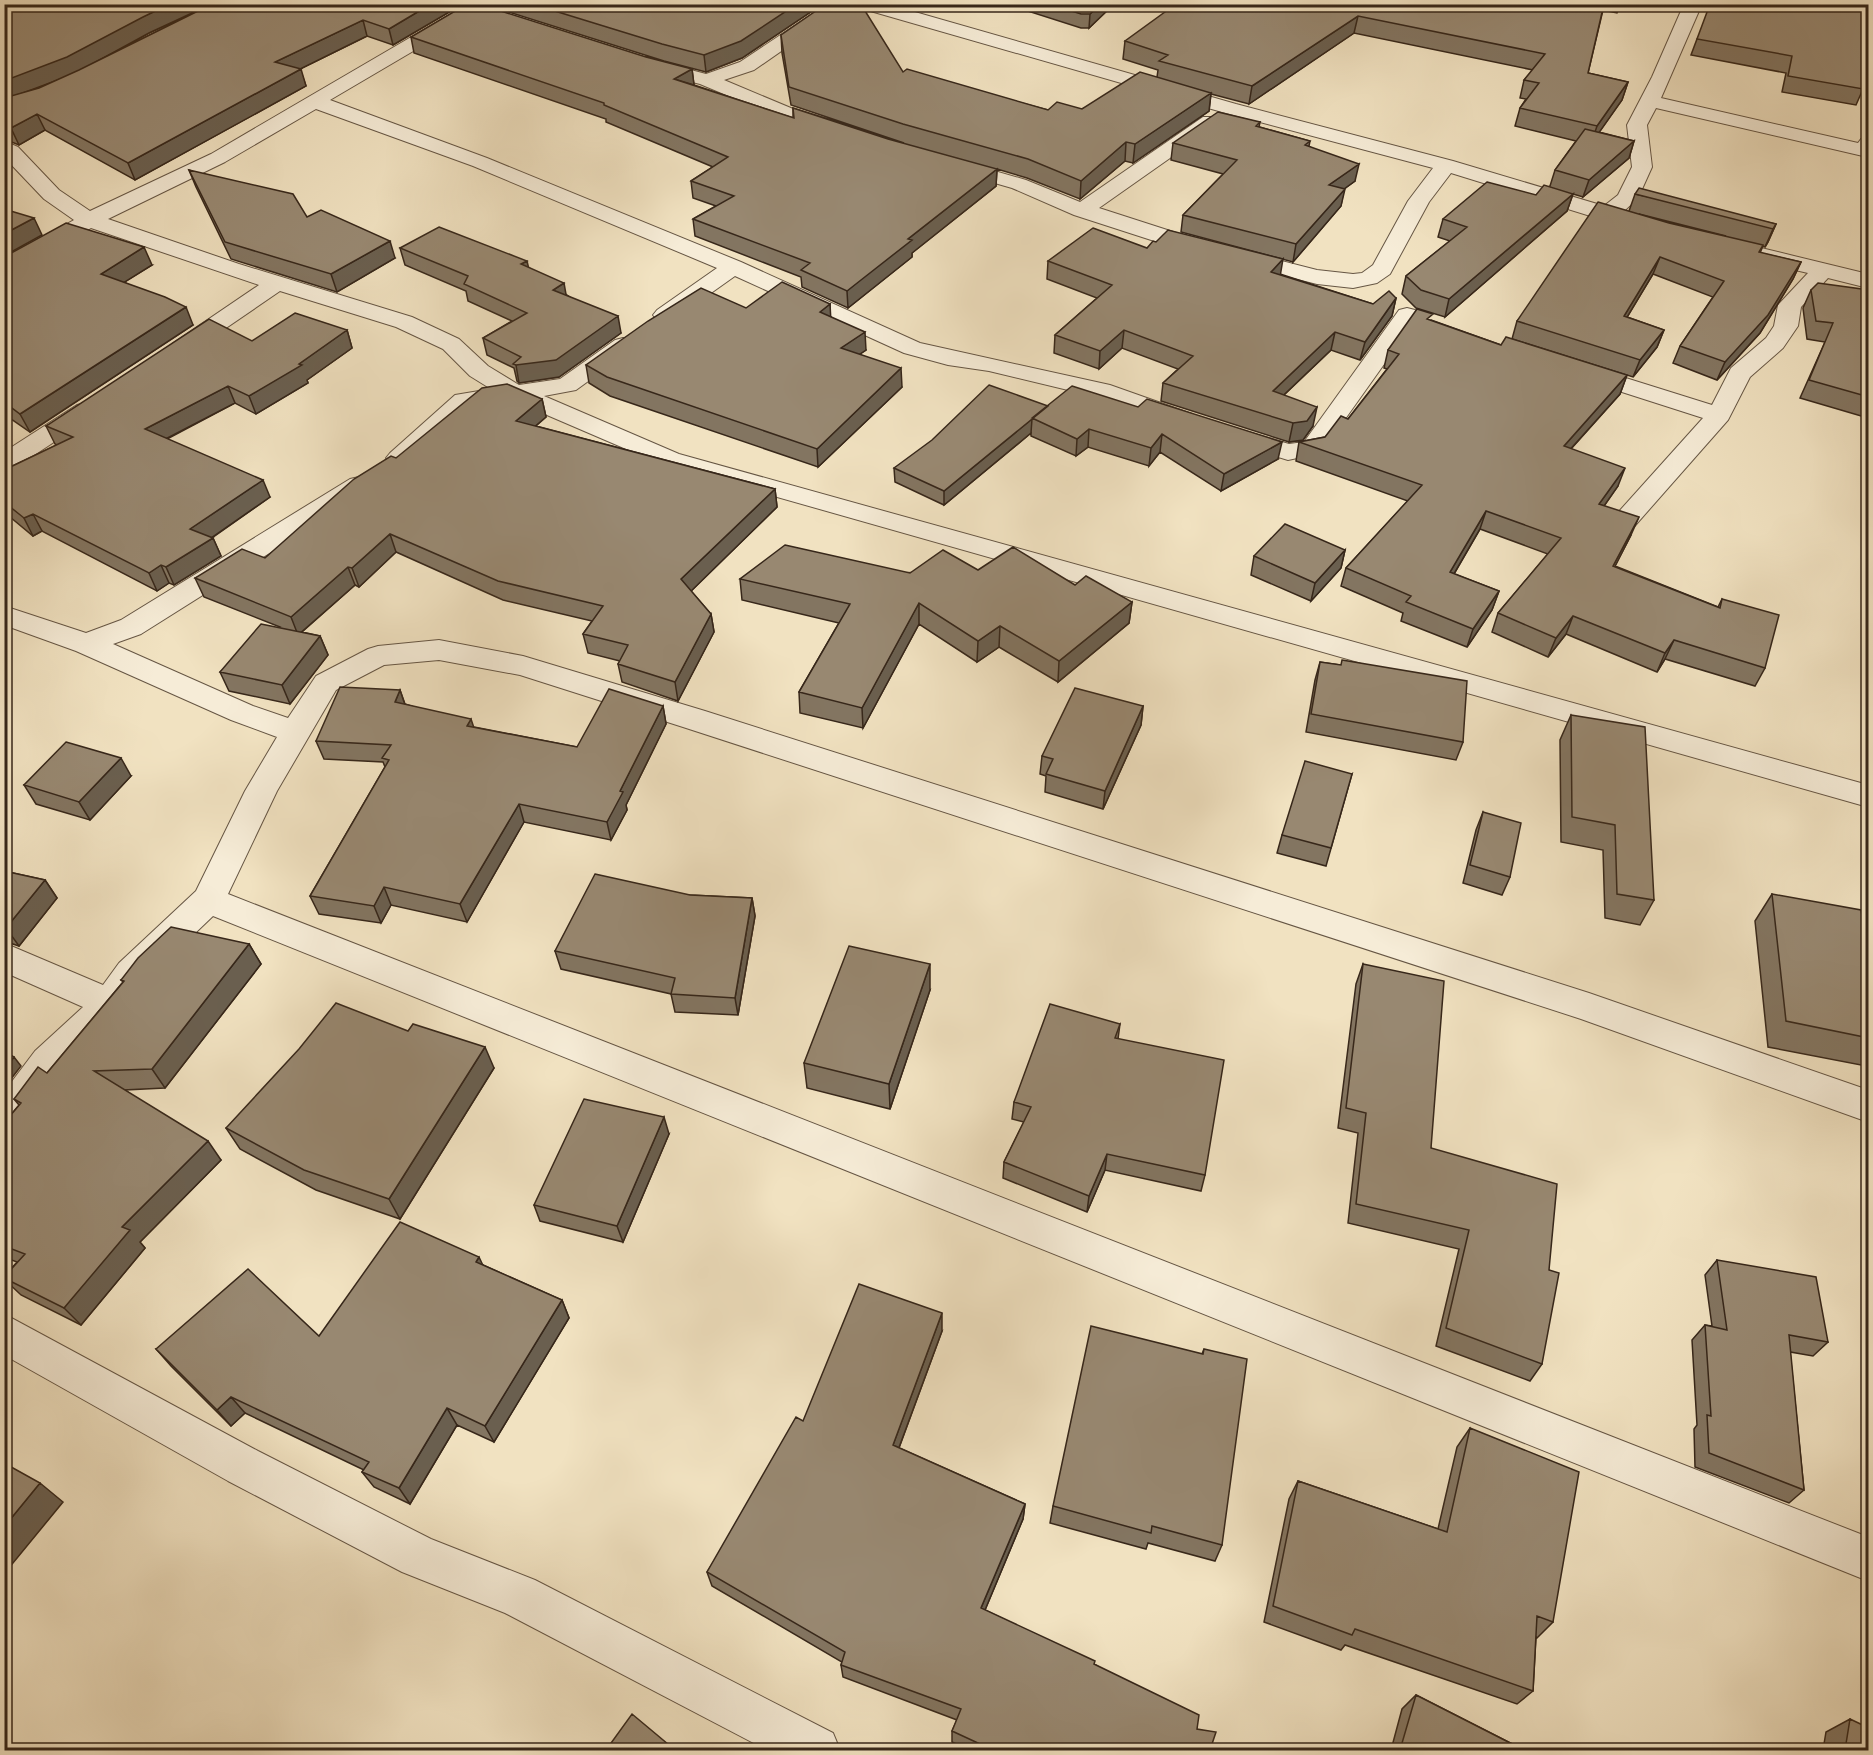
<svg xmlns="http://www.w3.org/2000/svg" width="1873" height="1755" viewBox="0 0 1873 1755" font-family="'IM FELL Double Pica',serif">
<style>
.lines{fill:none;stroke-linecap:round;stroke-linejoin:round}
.minor-casing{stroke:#665644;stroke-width:2}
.minor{fill:#f6ecd7;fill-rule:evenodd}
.wall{fill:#837561;stroke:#37271a;stroke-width:1.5;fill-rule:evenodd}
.shaded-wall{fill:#6a5f4f;stroke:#37271a;stroke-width:1.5}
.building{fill:#988871;stroke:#37271a;stroke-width:1.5}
</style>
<rect width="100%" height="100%" fill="#f1e2c1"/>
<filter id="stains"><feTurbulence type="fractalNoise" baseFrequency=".00333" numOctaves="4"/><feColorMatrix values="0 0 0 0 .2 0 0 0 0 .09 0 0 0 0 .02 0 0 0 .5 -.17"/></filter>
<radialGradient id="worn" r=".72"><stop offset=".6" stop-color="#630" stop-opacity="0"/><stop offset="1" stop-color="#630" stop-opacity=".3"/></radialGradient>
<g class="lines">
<defs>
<path id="minor" d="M498,4L495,8L478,13L330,100L487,158L741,262L920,343L1110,385L1192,414L1196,419L1192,424L1183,427L1093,396L989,371L948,365L904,353L735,276L673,320L665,322L657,320L653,315L657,310L717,268L473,166L316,109L225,162L108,219L239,264L412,317L459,339L488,366L519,385L560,379L615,340L623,338L631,340L635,345L631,350L576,390L544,396L679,454L1868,785V807L661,464L512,400L472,406L408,463L399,466L390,463L386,458L390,453L455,395L491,389L470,376L443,349L396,327L280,291L188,354L180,356L172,354L168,349L172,344L259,285L91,228L12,273L4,275V259L74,220L44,199L4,157V141L18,147L59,190L90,211L211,154L466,5Z
M827,4H849L754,70L724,80L798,111L842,125L845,129L842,133L835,135L784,119L700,84L642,69L640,65L642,61L649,59L706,74L740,62Z
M857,4H887L1236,104L1453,161L1604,206L1618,195L1632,167L1627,125L1652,77L1684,4H1702L1661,98L1858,143L1861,139L1868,137V155L1863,156L1656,108L1647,125L1652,167L1638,198L1623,212L1642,217L1645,222L1642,227L1634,228L1626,227L1451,173L1429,202L1390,274L1377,283L1353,288L1317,284L1176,248L1074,215L1012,188L946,169L943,165L946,161L953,159L960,161L1026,180L1080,202L1203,117H1217L1220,121L1217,125L1099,208L1192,238L1317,270L1353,274L1362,273L1373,265L1408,201L1433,168L1222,112L860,8Z
M1757,247L1868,274V288L1828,278L1801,307L1798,326L1783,348L1750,377L1728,420L1632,529L1623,531L1614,529L1610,523L1614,517L1703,418L1572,376L1569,371L1572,366L1581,364L1712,405L1731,368L1766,338L1774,326L1778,305L1808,273L1749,259L1746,254L1749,249Z
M1407,308L1415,310L1419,315L1321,453L1288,460L1229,442L1225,437L1229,432L1238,429L1289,444L1304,442L1399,310Z
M86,403L95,405L98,410L95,415L13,469L4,472V452L77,405Z
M359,477L368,479L372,485L368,491L141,634L113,644L253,706L288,718L316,676L368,649L378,646L439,640L523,656L705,711L1589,993L1868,1090V1122L1581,1019L683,727L520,675L439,660L384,665L336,690L277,791L228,894L1868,1537V1581L213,916L143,983L122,1013L61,1073L17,1133L4,1138V1092L35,1051L83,1007L4,972V943L103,985L119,963L196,891L245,791L277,737L231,720L76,651L4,625V606L86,633L121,620L350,479Z
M4,1314L258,1451L431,1539L535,1580L833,1733L840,1750H767L505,1613L402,1572L228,1481L4,1355Z"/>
</defs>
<!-- minor casing -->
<use href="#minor" class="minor-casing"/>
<!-- minor -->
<use href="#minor" class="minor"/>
</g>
<!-- wall -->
<path class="wall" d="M4,4H203L190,14L149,33L100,60L202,9L208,4H463L393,45L367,36L300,69L306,86L135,180L45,130L19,145L4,139Z
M495,4H812V11L742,58L706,72L664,61L496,8Z
M1006,4H1114L1089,28H1081Z
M1442,4H1621L1617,13L1603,10L1588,73L1628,82L1622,100L1599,132L1634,141L1629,158L1583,197L1573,194L1567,211L1445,317L1416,308L1402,294L1406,276L1450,241L1438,237L1443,219L1536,195L1550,186L1555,170L1576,141L1515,126L1520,108L1526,99L1520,98L1524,80L1533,70L1354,33L1249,104L1211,94L1209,111L1133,163L1125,161L1080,199L1027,178L997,169L996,186L912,253V257L848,308L802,287L801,277L695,236L693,219L716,206L693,198L691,181L713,167L606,122V119L414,53L411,37L646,57L692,69L694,85L793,118V108L904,143L791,105L782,53L781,35L903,72L1048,110L1082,109L1157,77L1158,70L1123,59L1125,41L1430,5Z
M1869,4V59L1867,58L1863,89L1856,105L1782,92L1786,73L1691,55L1697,39Z
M1260,122L1259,127L1310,141L1309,146L1355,181L1344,189L1341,206L1293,262L1181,232L1183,215L1223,174L1171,160L1173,143Z
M189,170L307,217L395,258L337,292L231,259L196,187Z
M1635,194L1776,224L1768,242L1765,247L1763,246L1760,253L1801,262L1793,279L1760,333L1717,380L1673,363L1680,346L1713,297L1653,274L1627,317L1664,330L1657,347L1633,377L1512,339L1517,321L1629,211ZM1639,214L1726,236L1669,223Z
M400,248L528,267L567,295L621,333L559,377L519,383L517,381L514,368L487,355L483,338L512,321L468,301L466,291L405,265Z
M1147,248L1280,274L1373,304L1396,298L1392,316L1360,360L1331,350L1284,395L1313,426L1303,440L1289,442L1161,401L1163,383L1178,369L1122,348L1099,369L1054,353L1055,335L1097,298L1047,279L1048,261Z
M4,257L152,265L124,282L193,325L30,432L4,414Z
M1811,290H1869L1868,418L1800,398L1825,342L1807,339L1803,308Z
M830,304V316L866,350L860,354L902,387L818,467L610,396L589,383L586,365L746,308Z
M1431,320L1501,345L1627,375L1620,394L1571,449L1618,486L1604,506L1631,535L1615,566L1718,607L1722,599L1765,668L1755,686L1665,659L1657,672L1566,634L1548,657L1492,632L1498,613L1548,554L1480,529L1454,574L1499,591L1492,610L1467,647L1401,621L1403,613L1341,586L1346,568L1408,501L1296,461L1299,442L1325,437L1348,419L1387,369L1384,368L1388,350Z
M347,330L352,348L307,380L308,383L256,414L235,403L167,439L270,497L212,538H213L221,556L174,585L169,583L157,591L42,531L33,536L4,512V470L57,445L55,444L46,426L252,341Z
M542,399L546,417L536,426L775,489L777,507L691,591L711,614L714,632L678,701L622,682L618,664L620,661L588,653L583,634L592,621L503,600L396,552L359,587L355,585L302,632L320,636L328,655L290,704L229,691L220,672L280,627L204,597L195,578L265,558L396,458Z
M1048,406L1278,459L1221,491L1160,452L1149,466L1088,447L1076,456L1031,436V433L944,505L895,482L894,468Z
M1345,550L1341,568L1311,601L1251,575L1254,556Z
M978,570L1075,585L1132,602L1129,623L1058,682L999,647L977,662L919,624L863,728L800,713L799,692L839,623L742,600L740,579Z
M1320,662L1340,665L1463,742L1456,760L1306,732L1315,680Z
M400,690L405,704L474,727L577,747L663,706L666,724L626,805L627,810L611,840L524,822L467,922L391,905L381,923L319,914L310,896L385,767L383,762L324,759L316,741Z
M1143,706L1141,725L1103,809L1045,792L1046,776L1040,774L1042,756Z
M1571,715L1654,900L1640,925L1605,918L1603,850L1561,842L1560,740Z
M1352,774L1326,866L1277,853L1282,835Z
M131,776L90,820L36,804L24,785Z
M1483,812L1510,877L1502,895L1463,883L1476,830Z
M4,871L45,880L57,898L19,946L4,941Z
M1772,894L1869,959V1056L1861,1065L1768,1047L1755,921Z
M690,895L752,898L755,916L738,1015L675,1012L671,994L561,969L555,951Z
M249,944L261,964L165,1088L125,1090L221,1160L140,1242L145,1248L81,1325L21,1295L4,1279V1277L17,1262L4,1257V1123L19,1105L14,1099L47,1073L123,982L121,980Z
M1363,964L1431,1148L1549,1270L1542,1364L1530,1381L1436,1346L1459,1249L1348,1223L1358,1133L1338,1128L1356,984Z
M930,990L890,1109L807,1088L804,1063Z
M1120,1024L1118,1039L1205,1175L1201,1191L1105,1170L1087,1212L1003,1178L1004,1162L1024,1122L1012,1119L1014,1102Z
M408,1031L494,1068L400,1219L316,1190L240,1149L226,1128Z
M669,1134L623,1242L540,1221L534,1205Z
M1717,1260L1828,1342L1813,1356L1790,1352L1804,1490L1789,1503L1695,1467L1694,1429L1697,1425L1692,1340L1705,1325L1712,1326L1705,1275Z
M483,1265L562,1300L569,1318L494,1442L457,1425L410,1504L374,1487L362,1472L364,1470L245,1413L231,1426L171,1366L156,1349L319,1336Z
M942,1331L899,1448L1025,1504L1023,1519L985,1610L1094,1664L1197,1729L1210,1750H969L952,1742V1731L957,1720L843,1677L841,1665L842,1662L712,1586L707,1572L803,1421Z
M1204,1349L1222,1545L1215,1561L1148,1543L1146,1549L1050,1523L1053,1506L1202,1354Z
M1470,1428L1553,1622L1537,1638L1536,1637L1533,1691L1517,1704L1345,1645L1341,1650L1264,1622L1289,1499L1298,1481L1438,1529L1457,1447Z
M1416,1695L1524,1750H1391L1402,1709Z
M1850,1719L1869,1750H1823L1826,1732Z"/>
<!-- shaded-wall -->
<path class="shaded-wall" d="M170,4H203L190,14L149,33L74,74L4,100V81Z
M431,4H463L393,45L389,29Z
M797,4H812V11L742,58L706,72L704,55Z
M1101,4H1114L1089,28L1090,14Z
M1358,16L1354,33L1249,104L1252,86Z
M363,20L367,36L280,79L275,62Z
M301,69L306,86L135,180L128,163Z
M692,69L694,85L674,79Z
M1628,82L1622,100L1591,144L1597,126Z
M1211,93L1209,111L1133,163L1135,144Z
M37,114L45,130L19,145L11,128Z
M1634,141L1629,158L1583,197L1589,180Z
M1126,142L1125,161L1080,199L1081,181Z
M1359,164L1355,181L1326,202L1329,185Z
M997,169L996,186L912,253V257L848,308L847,291L908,239Z
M1345,189L1341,206L1293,262L1296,244Z
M1573,194L1567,211L1445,317L1449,299Z
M34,218L42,235L4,256V234Z
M1776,224L1768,242L1765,247L1773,229Z
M390,241L395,258L337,292L331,274Z
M144,247L152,265L109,292L101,274Z
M1660,257L1653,274L1617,334L1624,316Z
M1283,259L1280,277L1271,272Z
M527,261L531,278L521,264Z
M1801,262L1793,279L1760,333L1717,380L1725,362Z
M564,283L567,300L553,290Z
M1396,298L1392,316L1360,360L1365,342Z
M830,304L831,322L820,312Z
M186,307L193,325L30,432L20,414Z
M618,316L621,333L559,377L519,383L516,365Z
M347,330L352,348L307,380L308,383L256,414L249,396L299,364Z
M1124,330L1122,348L1099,369L1100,351Z
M1664,330L1657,347L1633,377L1640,360Z
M865,332L866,350L842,366L841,348Z
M1335,332L1331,350L1269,409L1273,391Z
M901,368L902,387L818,467L817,449Z
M1627,375L1620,394L1557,464L1564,446Z
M228,386L235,403L152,446L145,429Z
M542,399L546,417L520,439L516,421Z
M1317,407L1313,426L1303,440L1289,442L1293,423Z
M1032,419L1031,433L944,505V491Z
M1089,429L1088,447L1076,456L1077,439Z
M1162,434L1160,452L1149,466L1151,448Z
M1282,442L1278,459L1221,491L1224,474Z
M1625,468L1618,486L1592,523L1599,504Z
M263,480L270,497L198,547L190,529Z
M775,489L777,507L684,598L681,579Z
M1486,511L1480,529L1444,591L1450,572Z
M33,514L42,531L33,536L24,518Z
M1639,517L1631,535L1606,584L1613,566Z
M390,534L396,552L359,587L352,568Z
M213,538L221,556L174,585L166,567Z
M1345,550L1341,568L1311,601L1315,583Z
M161,565L169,583L157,591L149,573Z
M348,567L355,585L298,635L291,617Z
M1499,591L1492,610L1467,647L1473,629Z
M1132,602L1129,623L1058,682L1059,661Z
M919,603V624L863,728L862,708Z
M711,614L714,632L678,701L675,682Z
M1573,616L1566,634L1548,657L1556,638Z
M1000,626L999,647L977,662L978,641Z
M320,636L328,655L290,704L282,685Z
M1674,640L1665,659L1657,672L1665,653Z
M400,690L406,708L395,702Z
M663,706L666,724L626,805L627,810L611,840L607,822L620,791Z
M1143,706L1141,725L1103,809L1105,791Z
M471,719L477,737L467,726Z
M121,758L131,776L90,820L79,802Z
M519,804L524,822L467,922L460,904Z
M45,880L57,898L19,946L6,928Z
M384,887L391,905L381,923L374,906Z
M752,898L755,916L738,1015L735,998Z
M249,944L261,964L165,1088L152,1069Z
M930,964V990L890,1109L889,1084Z
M485,1047L494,1068L400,1219L389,1199Z
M14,1057L21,1066L4,1088V1070Z
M664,1117L669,1134L623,1242L617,1226Z
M208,1141L221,1160L140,1242L145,1248L81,1325L64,1308L122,1227Z
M1107,1154L1105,1170L1087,1212L1089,1196Z
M479,1257L488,1276L476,1262Z
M562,1300L569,1318L494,1442L485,1426Z
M942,1313V1331L894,1461L893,1445Z
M231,1397L245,1413L231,1426L217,1410Z
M447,1408L457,1425L410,1504L399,1488Z
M40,1483L63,1502L4,1574V1527Z
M1025,1504L1023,1519L980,1622L981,1608Z"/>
<!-- building -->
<path class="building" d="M4,4H170L143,17L67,57L4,81Z
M208,4H431L389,29L363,20L275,62L301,69L128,163L37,114L11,128L4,125V98L39,88L79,70L202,9Z
M467,4H479L646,57L692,69L674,79L794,118L793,108L888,139L997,169L908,239L912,240L847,291L801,270L810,263L693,219L734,196L691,181L728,157L604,105V103L411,37Z
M532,4H797L741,41L704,55L662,44Z
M826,4H854L862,6L903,72L907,69L1048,110L1057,102L1082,109L1140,72L1211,93L1135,144L1126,142L1081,181L1028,159L903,124L789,87L781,35Z
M1050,4H1101L1090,14H1081Z
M1176,4H1604L1588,73L1628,82L1597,126L1520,108L1539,83L1524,80L1545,54L1358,16L1252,86L1159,61L1168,55L1125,41Z
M1710,4H1869V46L1863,89L1788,76L1792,56L1697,39Z
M1218,112L1260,122L1256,126L1310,141L1305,145L1359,164L1329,185L1345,189L1296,244L1183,215L1237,160L1173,143Z
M1585,129L1634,141L1589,180L1555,170Z
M189,170L293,194L307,217L321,210L390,241L331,274L225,242Z
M1487,182L1536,195L1544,185L1573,194L1449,299L1421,290L1406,276L1467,227L1443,219Z
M1639,188L1776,224L1773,229L1635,194Z
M1598,202L1669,223L1763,245L1759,252L1801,262L1768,315L1725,362L1680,346L1724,281L1660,257L1624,316L1664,330L1640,360L1517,321Z
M4,209L34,218L4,234Z
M66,223L144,247L101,274L165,297L186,307L20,414L4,402V257Z
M439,227L527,261L521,264L564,283L553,290L618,316L556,360L516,365L513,364L521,357L483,338L527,313L464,284L468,276L400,248Z
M1093,228L1147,248L1153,241L1156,242L1168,230L1283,259L1271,272L1373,304L1389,291L1396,298L1365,342L1335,332L1273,391L1317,407L1307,421L1293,423L1163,383L1193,356L1124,330L1100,351L1055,335L1112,285L1048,261Z
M782,282L830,304L820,312L865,332L841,348L901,368L817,449L607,377L586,365L648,321L701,288L746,308Z
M1818,283L1869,290V397L1809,380L1833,323L1816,321L1811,290Z
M1417,309L1433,314L1427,319L1501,345L1506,337L1627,375L1564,446L1625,468L1599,504L1639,517L1613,566L1720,608L1722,599L1779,615L1765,668L1674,640L1665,653L1573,616L1556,638L1498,613L1561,538L1486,511L1450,572L1499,591L1473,629L1406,602L1411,596L1346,568L1422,485L1299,442L1325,437L1341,416L1348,419L1399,354L1388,350Z
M295,313L347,330L299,364L302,365L249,396L228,386L145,429L263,480L190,529L213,538L166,567L161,565L149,573L33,514L24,518L4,502V470L73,437L46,426L209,319L252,341Z
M507,384L542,399L516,421L775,489L681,579L711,614L675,682L618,664L628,645L583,634L603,606L498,581L390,534L352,568L348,567L291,617L195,578L242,549L265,558L354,479L391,456L396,458L482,388Z
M989,385L1048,406L944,491L894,468L932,440Z
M1072,386L1138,407L1147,399L1282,442L1224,474L1162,434L1151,448L1089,429L1077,439L1032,418Z
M1285,524L1345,550L1315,583L1254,556Z
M785,545L910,573L943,550L978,570L1013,547L1075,585L1086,576L1132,602L1059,661L1000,626L978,641L919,603L862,708L799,692L850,604L740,579Z
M261,624L320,636L282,685L220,672Z
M1342,660L1467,681L1463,742L1311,714L1320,662L1341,665Z
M340,687L400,690L395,702L471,719L467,726L577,747L609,689L663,706L620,791L623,792L607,822L519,804L460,904L384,887L374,906L310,896L389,760L382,758L391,745L316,741Z
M1075,688L1143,706L1105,791L1046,774L1053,759L1042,756Z
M1571,715L1645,727L1654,900L1617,894L1615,825L1572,817Z
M66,742L121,758L79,802L24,785Z
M1305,761L1352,774L1331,848L1282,835Z
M1483,812L1521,823L1510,877L1470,865Z
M4,871L45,880L6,928H4Z
M595,874L690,895L752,898L735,998L671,994L675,978L555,951Z
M1772,894L1861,910L1869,959V1038L1786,1021Z
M171,927L249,944L152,1069L94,1071L208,1141L122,1227L130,1230L64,1308L4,1278V1277L25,1254L4,1246V1123L21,1103L14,1099L38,1067L47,1073L124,981L121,980L138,958Z
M849,946L930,964L889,1084L804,1063Z
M1363,964L1444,981L1431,1148L1557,1184L1549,1270L1559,1273L1542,1364L1446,1328L1469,1230L1356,1204L1366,1113L1346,1108Z
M336,1003L408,1031L413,1024L485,1047L389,1199L304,1170L226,1128L299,1049Z
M1050,1004L1120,1024L1115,1038L1224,1060L1205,1175L1107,1154L1089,1196L1004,1162L1031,1107L1014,1102Z
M4,1051L14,1057L4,1070Z
M584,1099L664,1117L617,1226L534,1205Z
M400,1222L479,1257L476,1262L562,1300L485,1426L447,1408L399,1488L362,1472L369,1462L231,1397L217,1410L156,1349L248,1269L319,1336Z
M1717,1260L1816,1277L1828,1342L1789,1335L1804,1490L1709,1453L1707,1415L1711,1416L1705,1325L1727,1330Z
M859,1284L942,1313L893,1445L1025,1504L981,1608L1095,1661L1094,1664L1199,1715L1197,1729L1216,1732L1210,1750H993L952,1731L961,1709L841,1665L845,1652L707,1572L796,1417L803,1421Z
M1091,1326L1203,1354L1204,1349L1247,1359L1222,1545L1152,1526L1151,1533L1053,1506Z
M1470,1428L1579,1472L1553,1622L1537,1616L1533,1691L1355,1629L1352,1635L1273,1606L1298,1481L1447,1532Z
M4,1463L40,1483L4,1527Z
M1416,1695L1524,1750H1400Z
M632,1714L675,1750H606Z
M1850,1719L1869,1728V1750H1845Z"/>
<!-- margin -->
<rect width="1873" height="1755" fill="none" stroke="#f1e2c1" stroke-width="24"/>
<rect x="6" y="6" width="1861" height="1743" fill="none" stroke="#37271a" stroke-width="3"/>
<rect x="12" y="12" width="1849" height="1731" fill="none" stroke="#37271a" stroke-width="1.5"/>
<rect width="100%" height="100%" filter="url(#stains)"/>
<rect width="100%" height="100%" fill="url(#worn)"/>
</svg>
